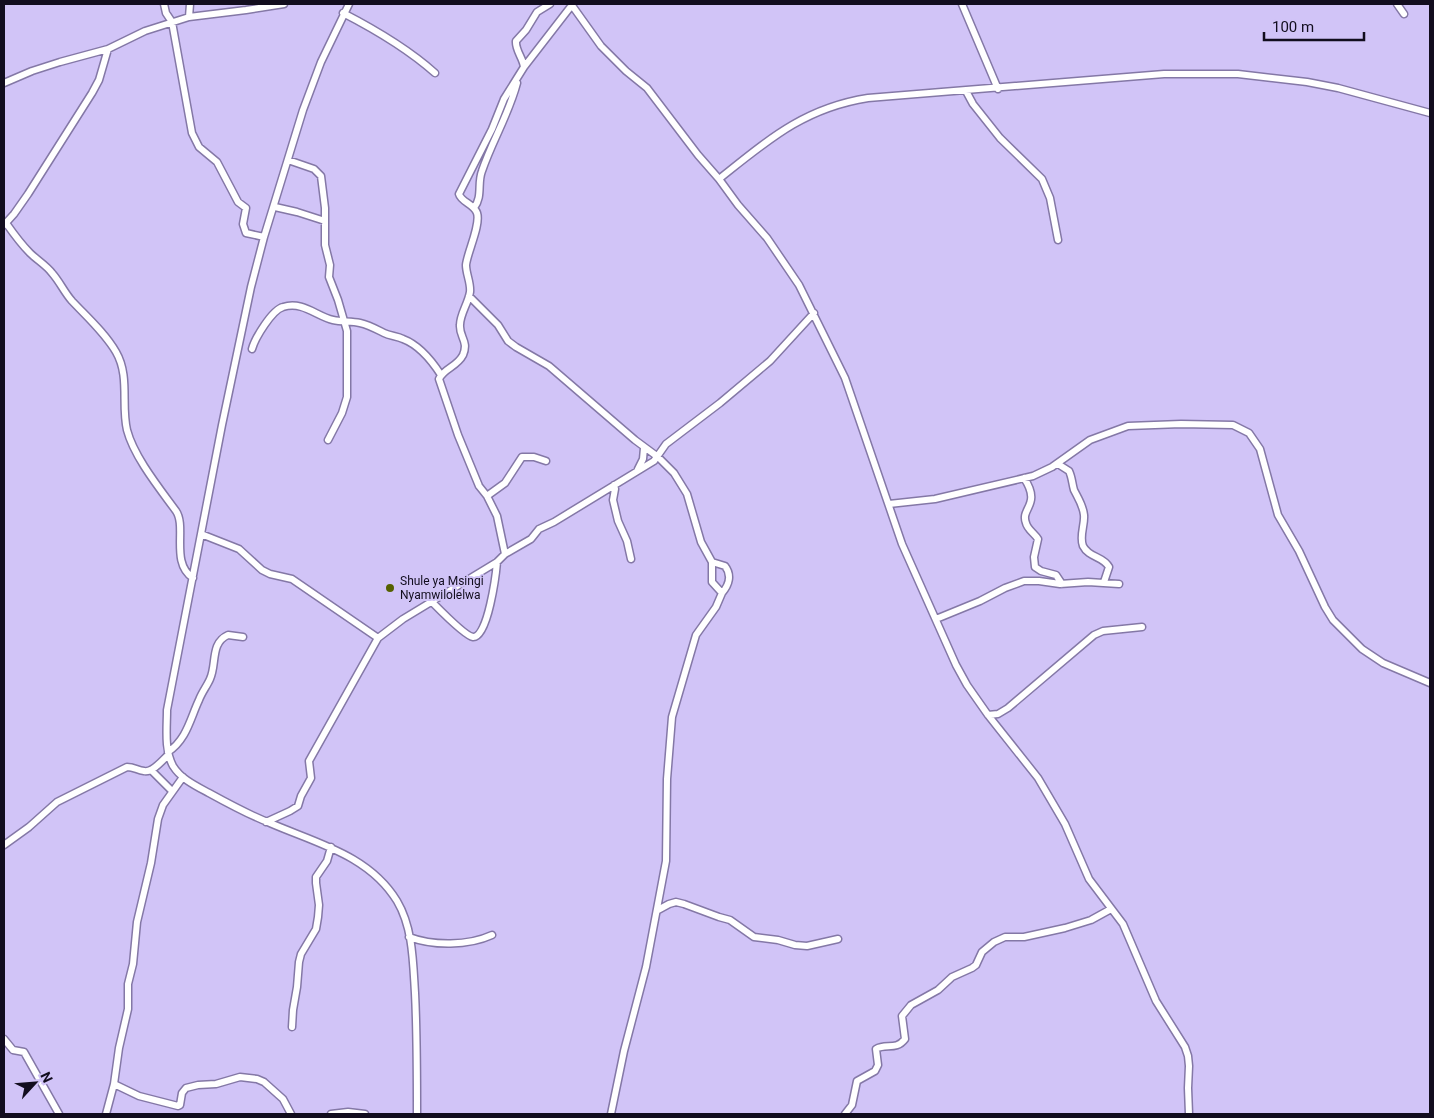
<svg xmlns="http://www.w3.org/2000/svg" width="1434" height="1118" viewBox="0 0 1434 1118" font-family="Roboto,sans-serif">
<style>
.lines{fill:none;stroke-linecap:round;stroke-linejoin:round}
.minor-casing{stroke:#8478a6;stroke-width:9}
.minor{stroke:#fff;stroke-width:6}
.poi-dot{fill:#556000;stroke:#d1c4f7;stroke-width:2}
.labels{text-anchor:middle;stroke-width:4;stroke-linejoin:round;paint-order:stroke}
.poi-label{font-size:12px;fill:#120d1e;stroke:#d1c4f7;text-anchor:start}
</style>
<rect width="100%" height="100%" fill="#d1c4f7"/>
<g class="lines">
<defs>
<path id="minor" d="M164,4L166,13L172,22L192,133L199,147L217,162L238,202L246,208L243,224L246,233L264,237
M349,4L321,62L303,110L264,237L251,287L222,425L167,710C167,729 164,749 173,766C181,779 196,786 209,793C229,804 249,815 270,823C316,843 369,855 397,901C413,928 413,962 415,993C417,1033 417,1074 417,1114
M571,4L601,46L626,71L647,88L698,155L719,179L738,205L767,238L799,285L845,378L902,544L956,665L967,685L988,715L1038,778L1065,824L1089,879L1123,924L1156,1001L1185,1047L1188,1056L1189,1066L1188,1088L1189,1114
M962,4L998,89
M1397,4L1404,14
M343,13C376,30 407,48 435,73
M189,17L190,4
M524,67L572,5
M4,83L32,71L60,62L108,49L145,31L189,17L246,10L284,4
M966,91L973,104L1000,138L1042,179L1050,198L1058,240
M288,160L314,169L321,176L325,208V245L330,265L329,277L338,300L347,331V397L342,413L328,440
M719,179C768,140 804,108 868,98L1164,74H1238L1307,82L1338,88L1430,113
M275,207L297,212L325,221
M474,208C483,196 477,184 482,171C492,141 509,114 517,83
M6,223C13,233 21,244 30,253C37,260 46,265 52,273C60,282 64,292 72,301C87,317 105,333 116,352C130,376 121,405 127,430C134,457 160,489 176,511C187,527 170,563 193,578
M4,225L14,214L28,194L92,93L99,80L108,49
M469,296L498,325L508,341L516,347L549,366L635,440L658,457L674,473L687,494L701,542L712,562V582L722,593L716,607L696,635L672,717L667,779L666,861L646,967L624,1051L611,1114
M252,349C255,338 272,310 283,307C303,301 316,316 333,320C342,322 351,321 360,323C369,325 376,329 384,333C390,336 397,336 403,339C419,345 432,361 441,375
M1058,464L1069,471C1072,477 1072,483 1074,490C1078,498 1083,505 1084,515C1085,525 1079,536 1083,546C1089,558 1103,556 1109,567L1104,582
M638,469L643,459L644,448
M1024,478C1042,505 1020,508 1026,523C1027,529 1035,534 1038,539L1034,557L1035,567L1041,571L1056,575L1062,584
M614,485L615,489L613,500L618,521L627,541L631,559
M487,496L505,483L522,457H534L546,461
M889,504L935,499L1033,476L1052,467L1090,440L1128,426L1181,424L1233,425L1249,433L1260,449L1278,515L1299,551L1325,607L1333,620L1362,649L1383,663L1430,683
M201,534L239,549L262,570L270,574L292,579L378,638
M505,554L497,516L487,496L479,486L458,435L439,379C444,368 457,367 463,355C469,341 459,337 460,325C460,314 468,304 470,292C471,283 466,274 466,265C467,253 481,225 477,213C474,204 461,202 459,194L492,129L504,99L524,67C523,58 515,50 516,41L526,30L537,12L550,4
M712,562L725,566C732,575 729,585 722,593
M432,602C438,608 465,636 473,637C488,638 496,574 497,562
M936,619L980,601L1005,588L1024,581H1039L1060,584L1088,582L1119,584
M988,715L998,714L1008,708L1094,635L1103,631L1142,627
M168,752C187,739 190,719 199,700C202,692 207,686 210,679C217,664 210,643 228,635L243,637
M151,770L172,791
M266,822L290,811L298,806L301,796L311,778L309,761L378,638L403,619L497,562L505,554L531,539L539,529L554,522L654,461L666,444L720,403L770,361L814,313
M4,845L29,827L57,802L127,767C134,767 137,770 144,771C152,773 162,761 168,755
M658,910L669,904L676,902L684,904L719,917L730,920L754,937L778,940L795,945L807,946L838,939
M409,937C433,946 468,946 492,935
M292,1027L293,1010L297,987L299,962L301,954L316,929L318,917L319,905L316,883V877L327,861L331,847
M4,1039L13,1050L24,1052L59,1114
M114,1084L139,1096L178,1106L180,1105L182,1093L186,1088L198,1085L216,1084L240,1077L257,1079L264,1082L283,1099L291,1114
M106,1114L114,1084L119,1048L128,1009V984L133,964L137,922L151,863L158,819L163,805L183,777
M331,1114L348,1112L365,1114
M845,1114L852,1105L857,1081L875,1071L878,1065L876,1049C886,1043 896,1051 905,1039L902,1016L911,1005L938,990L952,977L972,968L976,965L982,952L994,942L1005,937H1024L1065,928L1091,920L1111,909"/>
</defs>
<!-- minor casing -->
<use href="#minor" class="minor-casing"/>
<!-- minor -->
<use href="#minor" class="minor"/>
</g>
<!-- markers -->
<circle class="poi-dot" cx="390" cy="588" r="5"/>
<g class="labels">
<!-- poi labels -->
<g class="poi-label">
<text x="400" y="585">Shule ya Msingi<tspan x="400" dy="14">Nyamwilolelwa</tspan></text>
</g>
</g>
<!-- border -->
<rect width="1434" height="1118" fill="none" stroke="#120d1e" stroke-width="10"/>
<!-- north arrow -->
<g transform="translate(35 1083) rotate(64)" stroke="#d1c4f7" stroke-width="4" paint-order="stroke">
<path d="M0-4L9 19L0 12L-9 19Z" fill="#120d1e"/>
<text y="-8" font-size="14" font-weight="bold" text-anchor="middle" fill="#120d1e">N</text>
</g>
<!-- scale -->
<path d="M1264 32v8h100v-8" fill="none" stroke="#120d1e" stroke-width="2.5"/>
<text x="1272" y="32" font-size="15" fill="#120d1e" stroke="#d1c4f7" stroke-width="4" paint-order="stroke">100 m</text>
</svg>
